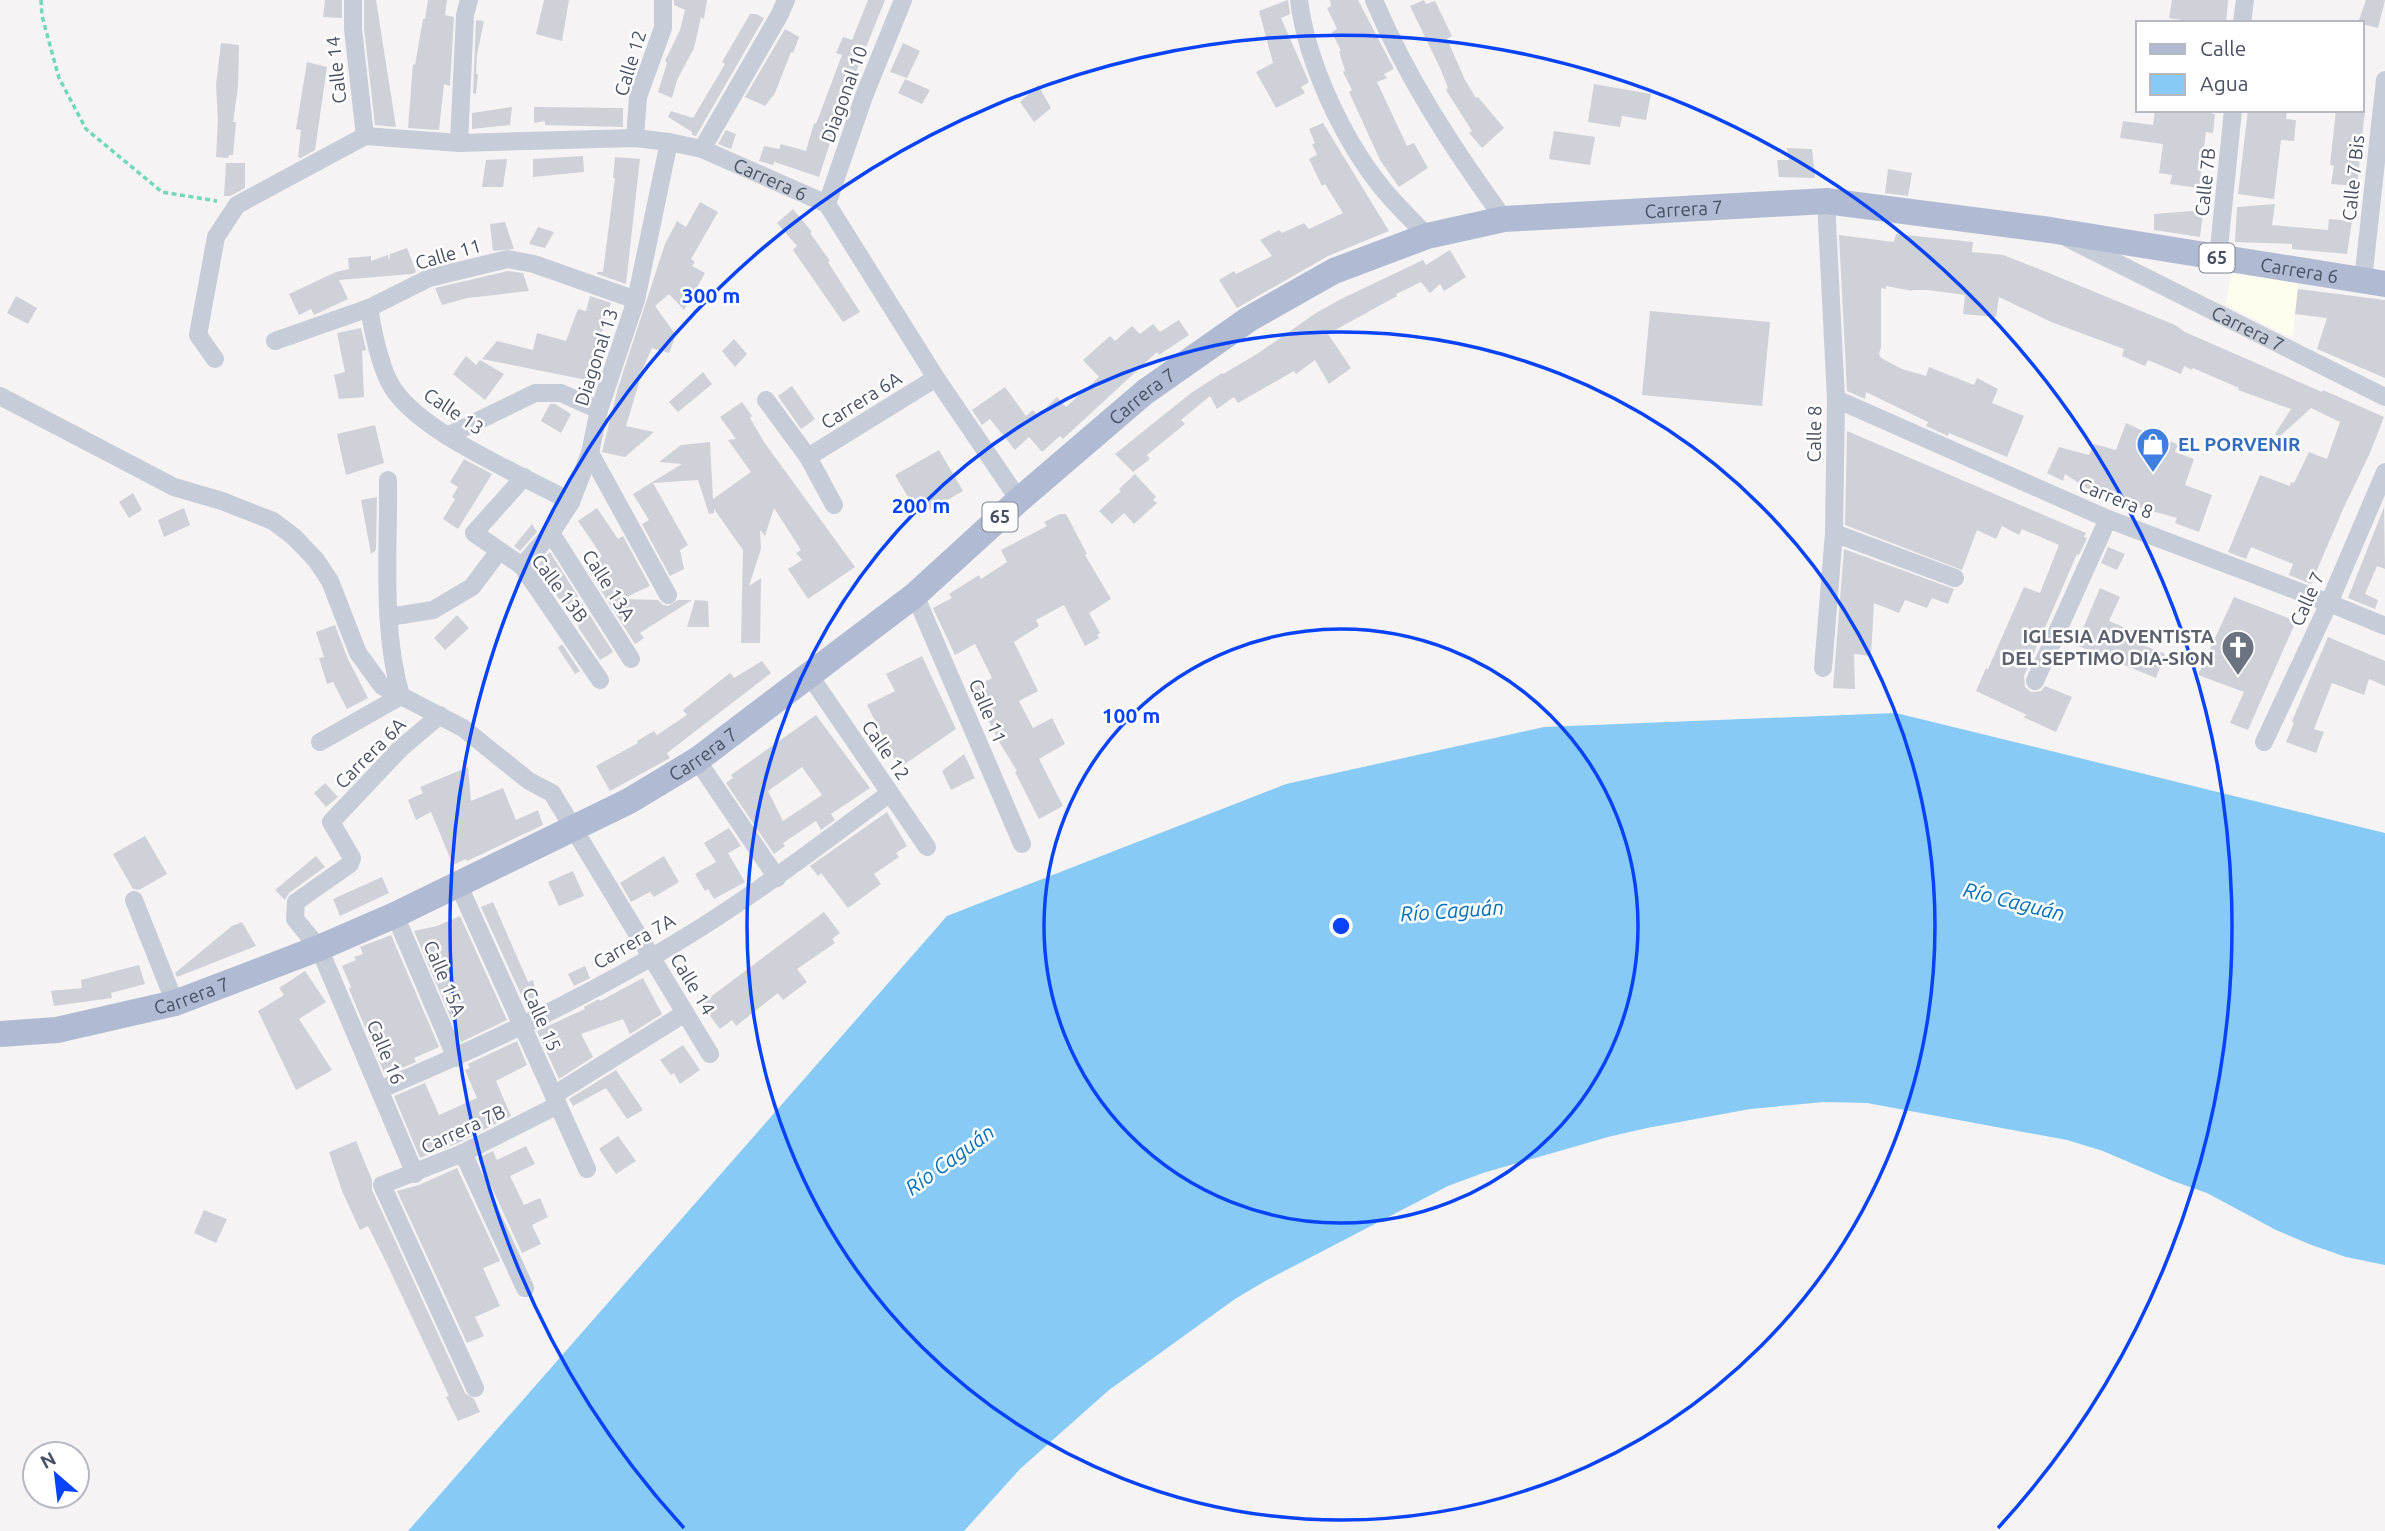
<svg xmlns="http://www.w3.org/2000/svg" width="2385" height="1531" viewBox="0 0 2385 1531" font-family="Ubuntu,sans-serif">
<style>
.commercial{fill:#fefdee}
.water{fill:#88caf6}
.building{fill:#cfd1d8;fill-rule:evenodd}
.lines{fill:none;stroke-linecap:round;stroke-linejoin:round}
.path{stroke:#73d7b9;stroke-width:3.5;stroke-dasharray:5 3.5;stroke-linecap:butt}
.minor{stroke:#c6ccd8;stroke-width:18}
.primary{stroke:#b0bbd3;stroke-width:26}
.ring{fill:none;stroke:#0943f9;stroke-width:3.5}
.labels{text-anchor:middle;stroke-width:5;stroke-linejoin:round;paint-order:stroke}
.shield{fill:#fff;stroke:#7f8592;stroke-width:2}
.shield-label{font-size:18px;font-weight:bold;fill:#485163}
.street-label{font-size:19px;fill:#485163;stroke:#fff}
.shop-label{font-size:19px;font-weight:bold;fill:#366cbe;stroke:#fff;text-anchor:start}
.worship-label{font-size:19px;font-weight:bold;fill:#5b616d;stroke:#fff;text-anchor:end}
.water-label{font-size:21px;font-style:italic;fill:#0071be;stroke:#fff}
.centre{fill:#0943f9;stroke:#fff;stroke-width:3.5}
.ring-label{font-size:21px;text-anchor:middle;font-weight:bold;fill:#0943f9;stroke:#fff;stroke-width:5;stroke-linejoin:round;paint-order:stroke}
</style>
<rect width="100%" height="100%" fill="#f5f3f3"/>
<!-- commercial -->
<path class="commercial" d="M2231,273L2298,283L2293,338L2226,305Z"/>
<!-- water -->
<path class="water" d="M1896,713L2385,833V1265L2346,1257L2309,1244L2276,1230L2207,1193L2173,1181L2103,1151L2067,1140L1867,1103L1824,1102L1750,1109L1647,1128L1608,1137L1483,1173L1448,1186L1267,1280L1235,1299L1109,1390L1020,1469L964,1531H408L947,916L1286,784L1544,727Z"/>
<!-- building -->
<path class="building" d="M325,0H342V18L323,17Z
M364,0H376L396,127L375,125L364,28Z
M428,0H447L445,15L454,17L450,86L444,84L439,130L408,128L413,64L415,65L423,19H425Z
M544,0H569L562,41L536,34Z
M674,0H707L704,19L701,17L694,48L677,80L672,98L658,92L667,63L665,61L680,30L685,10L674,5Z
M868,0H885L840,112L819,177L775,162L776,159L773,165L759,161L764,146L779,149L781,144L806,151L814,123L816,124L842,55L836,53L843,37L852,40Z
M1288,0L1290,14L1281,18L1309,82L1301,87L1305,93L1276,108L1256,72L1273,63L1259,11Z
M1330,0H1358L1394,69L1384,74L1387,78L1377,82L1407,146L1414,143L1428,168L1399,187L1380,160L1349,92L1352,90L1343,72L1345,71L1339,51H1341L1332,32L1337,29L1327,8L1331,6Z
M1424,0L1426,4L1435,1L1452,36L1447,39L1465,80L1476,98L1478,97L1504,128L1482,148L1469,133L1472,131L1446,90L1448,88L1441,70L1410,6Z
M2172,0H2228L2226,23H2201L2169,18Z
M2366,0H2385L2378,28L2358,23Z
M750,14H756L764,18L696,136L692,135V132L668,117L671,111L693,118L725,64L722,62Z
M476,20L484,21L477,55L476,74H478L476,94L473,93Z
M785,29L799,37L793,53L791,52L775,93L765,106L745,97Z
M221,43L239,45L238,87L233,122H236L233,155H229L228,158L216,157L218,120L216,85Z
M903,43L920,51L907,78L890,72Z
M307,62L327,67L315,150L301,158L298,157L301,130L296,129Z
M905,79L930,90L922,104L898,93Z
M1594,84L1651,94L1646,120L1622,116L1620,127L1588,122Z
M1038,85L1051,108L1034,122L1020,102Z
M512,107L510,125L472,129V113Z
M534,107L623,108V127L545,125V121L534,123Z
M2155,110H2213L2212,114H2215L2213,133L2206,132L2199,188L2170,184L2172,175L2159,173L2163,144L2120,138L2123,121L2153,125Z
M2248,110H2287L2286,119L2296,120L2294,141L2281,140L2274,199L2238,194Z
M2336,110H2365L2357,186L2331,184L2334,166L2330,165Z
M1323,123L1389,231L1328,256L1237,308L1219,280L1234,271L1236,274L1272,256L1260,240L1279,230L1282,233L1304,223L1309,229L1343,213L1325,184L1322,186L1309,159L1317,155L1312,144L1315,143L1309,129Z
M726,130L736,134L731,149L718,144Z
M1554,131L1595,137L1590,165L1549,159Z
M1787,148L1812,149L1815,178L1779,177L1777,160H1789Z
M583,156L584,172L533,177V159Z
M615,157L640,159L626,284L597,274V272H603L615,178H613Z
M507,159L503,187H482L486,160Z
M226,163H245V188L230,196H224Z
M1888,169L1912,173L1908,196L1885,193Z
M700,202L718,212L691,259L695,262L692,266L705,273L684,310L669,294L655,306L676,335L669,353L652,348L644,366L626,426L654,432L625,457L602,452L618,388L665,244L677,221L686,227Z
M2275,204L2272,225L2328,230L2329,219L2352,221L2347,254L2292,249V244L2235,242L2237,207Z
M793,209L812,232L810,233L830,261L828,262L860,312L843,322L793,250L797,246L777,223Z
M2191,211L2203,213L2200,237L2154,230V214Z
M505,222L514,249L493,251L490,224Z
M538,227L554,232L545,248L529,244Z
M1896,234L1973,242L1972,252L2003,255L2044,271L2175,325L2185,332L2322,392L2323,390L2384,417L2370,453L2344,507L2311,584L2289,575L2293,564L2251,547L2246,559L2228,552L2260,475L2290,486L2291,482L2294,483L2309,452L2327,459L2340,422L2311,408L2279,437L2275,434L2291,409L2238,390L2239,388L2193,368L2192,370L2184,366L2181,374L2148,360L2145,366L2122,356L2124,349L2051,322L1999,297L1996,317L1963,314L1965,295L1928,290H1912L1913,291L1886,286V289L1881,288V347L1879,354L1881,358L1902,369L1926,376L1929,367L1974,385L1977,378L1998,389L1992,403L2024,416L2007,457L1949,433L1948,436L1926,426L1928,422L1866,392L1865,399L1847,391L1839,235L1894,242Z
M407,248L416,272L412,274L339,280L348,299L314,315L311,309L299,315L289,294L336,272L349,269L348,258L371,256V261L388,255L389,261L390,254Z
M1450,250L1466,277L1444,291L1440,284L1430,293L1421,282L1396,294L1397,296L1328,334L1351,368L1329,384L1315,360L1296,374L1294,371L1238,403L1234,397L1217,409L1210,396L1181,420L1185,424L1147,455L1150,459L1133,472L1115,454L1191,393L1222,373L1223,374L1257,354L1316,313L1341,299L1423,260L1426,265Z
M508,271L523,273L529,291L467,298L442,305L435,288Z
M2298,289L2385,300V378L2317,349L2327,318L2295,314Z
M16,296L37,308L28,324L7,313Z
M590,296L611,303L587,380L482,359L497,341L533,350L537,333L566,341L578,309L586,311Z
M1650,311L1770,322L1762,406L1642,395Z
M1179,320L1189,335L1159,355L1157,352L1063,439L1060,436L1042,452L1029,437L1015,450L990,419L982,425L972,410L1005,387L1026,416L1033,410L1038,416L1057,397L1066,407L1099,377L1083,360L1110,336L1115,341L1132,326L1140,334L1153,324L1160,332Z
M361,328L366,350L362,351L364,397L339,399L334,375L345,372L337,333Z
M734,339L747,354L735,367L722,351Z
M466,356L476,365L480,360L504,374L485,400L453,374Z
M703,372L712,384L678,412L669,402Z
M792,386L815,419L801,429L778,396Z
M742,402L752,416L750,418L764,442L855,567L808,599L788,569L802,560L796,553L801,550L774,508L765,536L760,530L761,549L749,586L761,578L760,643H741L743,550L714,509V513L709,514L698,480L653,483L688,545L680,550L684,569L670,576L642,524L649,520L633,494L682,464L659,462L681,445L710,442L713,499L751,472L728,440L736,439L720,417Z
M550,404H555L571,414L561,433L541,421Z
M2126,423L2156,437L2178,444L2175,452L2194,459L2185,485L2212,495L2199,532L2175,523L2177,518L2099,496L2065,474L2063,481L2047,473L2059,447L2089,455L2094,444L2116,450Z
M375,425L384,463L346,475L337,434Z
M1847,431L2086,533L2084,537L2087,538L2079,555L2077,554L2024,676L2025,687L2031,692L2041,691L2045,686L2072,697L2056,732L2023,717L2027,715L1976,691L1986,668L1988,669L2024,587L2040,593L2059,545L2022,529L2019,535L2002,526L1996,539L1977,530L1962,570L1845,525Z
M939,450L963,491L919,516L895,475Z
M464,459L492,474L458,529L443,519L455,499L452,497L458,487L450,482Z
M1135,474L1156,497L1153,500L1157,503L1134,524L1124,513L1112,524L1099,511L1121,491L1119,489Z
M133,493L142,510L129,518L119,502Z
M377,497L376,550L371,554L361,500Z
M2384,507L2385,569L2377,566L2365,594L2378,600L2375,609L2348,598Z
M184,508L190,525L164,537L158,520Z
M597,508L618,539L623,536L650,586L622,599L658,600L663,605L668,606L678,600H692L640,633L644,638L635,644L586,567L602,556L578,521Z
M1060,514H1066L1087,554L1085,555L1111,599L1089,613L1100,633L1097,635L1099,638L1085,646L1064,605L1036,620L1039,626L1014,642L1038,691L1019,701L1033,728L1052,718L1065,744L1039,759L1063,806L1039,819L1015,772L1017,771L1001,745L972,689L992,678L975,644L955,655L933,608L952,598L949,594L979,575L981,579L1007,562L1001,550L1047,526L1044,522Z
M532,524L537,532L520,551L514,546Z
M2108,547L2125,554L2117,570L2101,563Z
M1844,549L1954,589L1948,604L1932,598L1927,608L1905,600L1899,613L1874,603L1871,656L1854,654L1855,689L1833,688Z
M550,552L613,652L600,660L578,627L579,626L536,567Z
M2100,588L2120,597L2109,621L2147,637L2143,645L2165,654L2156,678L2076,645Z
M2234,597L2296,621L2248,730L2230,723L2244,692L2198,675Z
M695,600L708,601L709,627H687Z
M457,615L469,628L445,650L434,638Z
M335,625L347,657L368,698L347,709L333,682L327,684L319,658L324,657L316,632Z
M2328,637L2385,661V686L2369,679L2364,695L2332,683L2314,729L2324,732L2316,753L2286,742L2294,723L2292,721Z
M562,644L580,671L575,674L558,648Z
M922,656L956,729L899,768L867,705L895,691L886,674Z
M762,661L771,673L667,753L670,758L610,791L596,766L638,743L637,741L654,731L657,735L687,715L683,710L730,673L734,678Z
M816,715L870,788L831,814L835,820L821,830L816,821L783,843L785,846L774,854L726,783L733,778L731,775ZM802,767L822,795L783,821L768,791Z
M964,754L975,778L951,790L942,771Z
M468,767L471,801L503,788L516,820L538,810L543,825L467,861L466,859L453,865L431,812L416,820L408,800L423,793L420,787Z
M325,783L338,797L326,807L314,793Z
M887,812L907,846L896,853L899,857L874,874L881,884L848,908L821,873L818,876L810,866Z
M729,828L741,846L728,853L745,882L714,899L708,889L705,891L695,874L716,862L704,843Z
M145,836L167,874L139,890L133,889L113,854Z
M316,856L325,867L289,893L285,900L275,890Z
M664,856L679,882L654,897L650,892L631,902L620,883Z
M573,871L584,896L559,906L548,882Z
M382,877L389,893L340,916L333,899Z
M493,902L528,982L533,980L539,1004L528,1010L481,907Z
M824,912L840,933L832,939L835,943L797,969L807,982L783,1000L778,993L736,1026L732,1020L720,1029L701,1004Z
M460,916L507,1020L461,1042L414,931L437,926Z
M242,922L256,946L177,977L175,973L232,926Z
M391,935L439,1047L414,1058L416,1062L385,1075L349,989L351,987L342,966L356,960L354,957L363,954L360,947Z
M139,965L145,984L111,993L112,998L54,1006L51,991L82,988L81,980Z
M585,966L590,978L574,986L568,974Z
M305,971L326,1002L299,1019L332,1070L296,1090L258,1011L284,995L279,988Z
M643,978L662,1014L630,1034L623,1019L581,1034L593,1057L559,1079L537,1031L585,1009L584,1007L599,999L600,1001Z
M517,1041L527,1065L496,1081L511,1116L458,1143L420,1158L394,1096L425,1083L439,1115L477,1098L465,1070L470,1068L468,1064Z
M683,1045L700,1070L680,1084L674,1073L671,1075L660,1060Z
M616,1070L643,1110L627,1119L606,1088L573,1106L569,1099Z
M618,1136L636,1161L616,1174L599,1149Z
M356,1141L372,1180V1190L465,1393L474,1399L480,1412L458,1421L446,1397L449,1396L387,1264L368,1226L360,1230L342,1191L329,1152Z
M526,1146L535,1164L510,1176L524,1205L540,1198L548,1217L532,1225L541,1244L522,1253L478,1158L493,1151L497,1160Z
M457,1168L500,1261L483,1268L500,1306L475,1317L484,1336L467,1343L397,1191L419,1185Z
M204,1210L227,1219L216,1243L194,1233Z"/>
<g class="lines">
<!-- path -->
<path class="path" d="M41,0L42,16L59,78L86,129L162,192L217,201"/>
<!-- minor -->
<g class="minor">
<path d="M353,0V29L365,136"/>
<path d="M1299,0C1307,63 1343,140 1383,189C1397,206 1413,221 1427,236"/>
<path d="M1374,0C1407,79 1454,150 1504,219"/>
<path d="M2242,23L2245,0"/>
<path id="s1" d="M365,136L459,143L635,138L669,142L702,149L827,204L936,378L1019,500"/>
<path d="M635,138L638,97L663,28V0"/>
<path d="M459,143L465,15L469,0"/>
<path d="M702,149L780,14L786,0"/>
<path d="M827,204L864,96L903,0"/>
<path id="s2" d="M2069,239L2385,397"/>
<path d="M2218,258L2233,110"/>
<path d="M2363,280L2385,80"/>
<path d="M369,308C373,332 380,370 394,390C425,435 522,475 571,502"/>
<path d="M275,341L369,308L429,278L508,259L534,264L636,300"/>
<path d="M215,359L198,335L216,237L237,205L365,136"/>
<path d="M0,396L174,487L222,501L273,521L294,537L316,560L330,581L358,653L382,686L463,728L529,781L552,793L710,1054"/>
<path d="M1836,399L2108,519L2329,603L2385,626"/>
<path d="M766,400L808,457L834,505"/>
<path d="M447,436L535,393H561L599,410"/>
<path d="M590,453L668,595"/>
<path d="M808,457L936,378"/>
<path d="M524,477L474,533L522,566L600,680"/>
<path d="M388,480C389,551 381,627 401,696"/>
<path d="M551,533L631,659"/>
<path d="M1834,533L1955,578"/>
<path d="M522,566L551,533L571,502L590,453L599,410L636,300L669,142"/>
<path d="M915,595L1022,844"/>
<path d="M389,617L433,610L472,587L499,551"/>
<path d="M1823,668L1834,533L1836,399L1826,201"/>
<path d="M810,676L927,847"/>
<path d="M2035,681L2108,519"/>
<path d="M320,742L401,696"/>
<path d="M2264,742L2329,603L2385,472"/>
<path d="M697,760L777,878"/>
<path d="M459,886L587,1169"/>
<path d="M134,900L175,1003"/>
<path d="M395,915L456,1058"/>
<path d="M379,1090C472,1051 563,1008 650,958C735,910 812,851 890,793"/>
<path d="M554,1095L685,1013"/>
<path d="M463,1153L525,1288"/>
<path d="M415,1174L319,948L295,919L296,902L350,864L352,858L331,822L400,749L440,715"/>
<path d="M475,1388L382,1185L463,1153L558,1105"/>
</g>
<!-- primary -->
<path class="primary" id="s3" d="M0,1034L57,1030L175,1003L319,948L395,915L629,801L697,760L915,595L1019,500L1145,392L1249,319L1334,271L1427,236L1504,219L1826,201L2050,230L2385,284"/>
</g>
<!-- distance rings -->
<g class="ring">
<circle cx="1341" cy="926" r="297"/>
<circle cx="1341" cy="926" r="594"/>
<path d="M684 1528A891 891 0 1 1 1998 1528"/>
</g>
<!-- icons -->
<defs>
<symbol id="shop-pin" viewBox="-11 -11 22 30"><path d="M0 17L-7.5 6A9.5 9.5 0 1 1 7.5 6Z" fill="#3f7fe0" stroke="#fff"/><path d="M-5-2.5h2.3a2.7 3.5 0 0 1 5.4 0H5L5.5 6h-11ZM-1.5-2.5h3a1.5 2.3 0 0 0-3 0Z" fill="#fff"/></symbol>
<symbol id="church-pin" viewBox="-11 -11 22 30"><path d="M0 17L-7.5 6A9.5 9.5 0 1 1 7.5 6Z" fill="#6b7280" stroke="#fff"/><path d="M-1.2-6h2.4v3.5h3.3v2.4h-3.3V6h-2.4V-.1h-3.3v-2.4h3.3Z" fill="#fff"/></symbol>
</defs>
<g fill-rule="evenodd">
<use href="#shop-pin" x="2134" y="425" width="38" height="52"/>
<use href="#church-pin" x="2219" y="628" width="38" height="52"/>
</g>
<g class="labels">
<!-- shield labels -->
<g class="shield">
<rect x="2199.5" y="243.5" width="35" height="29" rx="5"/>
<rect x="982.5" y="502.5" width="35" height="29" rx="5"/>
</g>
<g class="shield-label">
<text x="2217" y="264">65</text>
<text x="1000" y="523">65</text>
</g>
<!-- street labels -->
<g class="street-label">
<text transform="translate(630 63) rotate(-73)" y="7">Calle 12</text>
<text transform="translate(336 70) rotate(-96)" y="7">Calle 14</text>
<text transform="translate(844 94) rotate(-70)" y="7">Diagonal 10</text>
<text transform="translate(2353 178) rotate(-84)" y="7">Calle 7 Bis</text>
<text dy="7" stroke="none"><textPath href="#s1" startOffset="413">Carrera 6</textPath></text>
<text transform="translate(2205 182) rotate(-84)" y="7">Calle 7B</text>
<text dy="7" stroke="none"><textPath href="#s3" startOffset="1918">Carrera 7</textPath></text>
<text transform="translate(448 254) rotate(-16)" y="7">Calle 11</text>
<text dy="7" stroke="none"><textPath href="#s3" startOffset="2539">Carrera 6</textPath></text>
<text dy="7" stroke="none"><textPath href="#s2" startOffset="200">Carrera 7</textPath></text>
<text transform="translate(596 357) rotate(-72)" y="7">Diagonal 13</text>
<text dy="7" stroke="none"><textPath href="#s3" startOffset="1330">Carrera 7</textPath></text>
<text transform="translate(861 400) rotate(-32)" y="7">Carrera 6A</text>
<text transform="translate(454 411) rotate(34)" y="7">Calle 13</text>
<text transform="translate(1814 434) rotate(-89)" y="7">Calle 8</text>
<text transform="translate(2116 498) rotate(22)" y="7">Carrera 8</text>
<text transform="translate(609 585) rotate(57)" y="7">Calle 13A</text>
<text transform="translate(560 588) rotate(53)" y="7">Calle 13B</text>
<text transform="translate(2307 599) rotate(-66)" y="7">Calle 7</text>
<text transform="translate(988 711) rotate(67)" y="7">Calle 11</text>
<text transform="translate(886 750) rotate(55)" y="7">Calle 12</text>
<text transform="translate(370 753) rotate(-45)" y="7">Carrera 6A</text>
<text dy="7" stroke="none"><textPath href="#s3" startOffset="763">Carrera 7</textPath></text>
<text transform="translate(634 941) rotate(-30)" y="7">Carrera 7A</text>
<text transform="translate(445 978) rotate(67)" y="7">Calle 15A</text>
<text transform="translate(693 984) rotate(59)" y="7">Calle 14</text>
<text dy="7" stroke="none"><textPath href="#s3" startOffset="196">Carrera 7</textPath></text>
<text transform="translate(542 1019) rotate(66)" y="7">Calle 15</text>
<text transform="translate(386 1052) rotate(67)" y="7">Calle 16</text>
<text transform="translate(463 1129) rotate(-25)" y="7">Carrera 7B</text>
</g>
<!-- shop labels -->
<g class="shop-label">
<text x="2178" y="451">EL PORVENIR</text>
</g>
<!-- worship labels -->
<g class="worship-label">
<text x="2214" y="643">IGLESIA ADVENTISTA<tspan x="2214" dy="22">DEL SEPTIMO DIA-SION</tspan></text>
</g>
<!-- water labels -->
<g class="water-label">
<text transform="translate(2014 902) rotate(14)" y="7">Río Caguán</text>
<text transform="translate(1452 911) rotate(-4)" y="7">Río Caguán</text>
<text transform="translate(950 1160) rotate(-36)" y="7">Río Caguán</text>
</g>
</g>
<circle cx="1341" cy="926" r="10" class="centre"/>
<g class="ring-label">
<text x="711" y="303">300 m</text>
<text x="921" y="513">200 m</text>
<text x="1131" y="723">100 m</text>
</g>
<!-- legend -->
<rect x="2136" y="21" width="228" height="91" fill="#ffffff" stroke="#b6b9c1" stroke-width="2"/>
<rect x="2150" y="44" width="35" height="10" fill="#b0bbd3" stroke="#b6b9c1" stroke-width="2"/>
<text x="2200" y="56" font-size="21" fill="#485163">Calle</text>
<rect x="2150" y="74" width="35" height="21" fill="#88caf6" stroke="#b6b9c1" stroke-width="2"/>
<text x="2200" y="91" font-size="21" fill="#485163">Agua</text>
<!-- north arrow -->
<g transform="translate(56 1475) rotate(332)"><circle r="33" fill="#ffffff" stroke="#b6b9c1" stroke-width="2"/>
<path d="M0-5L12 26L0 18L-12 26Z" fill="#0943f9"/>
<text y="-10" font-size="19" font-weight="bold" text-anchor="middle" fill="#485163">N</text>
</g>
</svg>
